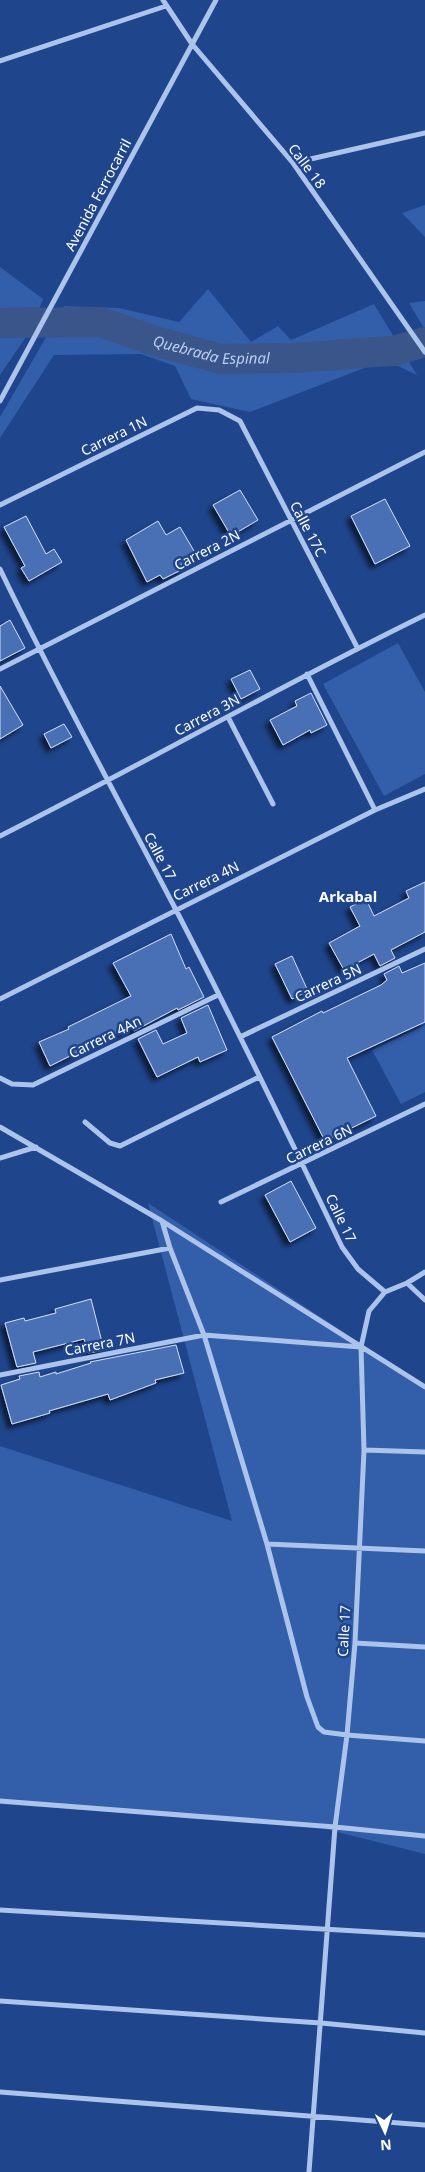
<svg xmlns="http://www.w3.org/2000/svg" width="425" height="2172" viewBox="0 0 425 2172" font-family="'Noto Sans',sans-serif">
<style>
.green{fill:#335eaa}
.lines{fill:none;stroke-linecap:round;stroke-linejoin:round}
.river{stroke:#395589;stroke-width:30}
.building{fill:#486fb4;stroke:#d2e0f9;filter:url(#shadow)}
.street{stroke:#acc4ec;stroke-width:5}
.labels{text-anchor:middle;stroke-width:5;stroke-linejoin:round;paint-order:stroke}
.street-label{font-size:14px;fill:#fff;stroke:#1f458c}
.water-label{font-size:15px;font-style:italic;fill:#b8cef3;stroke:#1f458c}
.neighbourhood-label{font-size:15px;font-weight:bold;fill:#fff;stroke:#1f458c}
</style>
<defs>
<filter id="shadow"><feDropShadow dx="-4.5" dy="4.5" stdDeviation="2.5" flood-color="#0009"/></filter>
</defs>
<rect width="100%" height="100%" fill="#1f458c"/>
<!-- green -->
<path class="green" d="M425,205V237L402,213Z
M0,267L43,299L30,331L0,375Z
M208,289L251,342L278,326L291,340L374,304L417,375L385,360L250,412L191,399L175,366L141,354L54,355L0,438V417L64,306L119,308L179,322Z
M425,301V330L409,303Z
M398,643L425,692V774L384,796L323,684Z
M425,1025V1092L401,1104L372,1050Z
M148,1203L425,1386V1854L317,1827L0,1804V1446L232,1521Z"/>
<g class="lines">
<!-- river -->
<path class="river" id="s1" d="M0,323L100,322L158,342L221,359L295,358L361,353L394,351L425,342"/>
</g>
<!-- building -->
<path class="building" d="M240,490L258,520L231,536L213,505Z
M385,499L410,546L375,564L351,516Z
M26,516L46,554L54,549L62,562L29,581L21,568L25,566L4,527Z
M158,521L166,535L180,527L197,556L181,565L183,569L163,579L160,575L147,582L126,540Z
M10,620L25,648L0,661V626Z
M250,670L260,689L241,699L231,679Z
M0,686L23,725L0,739Z
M311,693L327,725L311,733L310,730L283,745L270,720L297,706L295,701Z
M64,724L72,737L51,748L44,734Z
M425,882V932L391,950L395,958L380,966L374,954L344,970L329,943L360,926L350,907L366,899L374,916L409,898L406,891Z
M171,934L186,969L189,967L204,997L178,1010L177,1008L134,1031L132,1027L119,1034L118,1032L50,1066L39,1042L69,1029L68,1027L131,996L113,963Z
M292,956L308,991L292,999L275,964Z
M425,963V1022L347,1058L376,1116L325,1141L272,1037L322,1011L323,1013L381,985L387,980L384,974L399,966L402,973Z
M208,1005L227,1050L200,1062L198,1057L157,1077L138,1039L156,1030L163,1044L187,1033L181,1018Z
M291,1181L316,1228L290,1242L265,1195Z
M91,1299L104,1350L88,1353L84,1339L33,1352L36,1363L17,1367L5,1323L24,1318L25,1321L56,1313L55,1309Z
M176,1345L184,1373L155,1380L156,1383L110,1400L108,1394L49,1411L50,1413L12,1424L1,1385L20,1379L19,1376L39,1372L40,1377L56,1372V1374L91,1363L90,1362Z"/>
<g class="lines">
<!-- street -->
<path class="street" d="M163,0L192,44L293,163L425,352
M0,61L166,6
M293,163L425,133
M0,401L216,0
M0,505L197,408L219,410L240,421L357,647
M0,569C55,684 116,795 175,908C233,1020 288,1134 342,1247L358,1269L385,1292
M0,669L425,452
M307,674L375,810
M228,717L273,804
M0,836C143,764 282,685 425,615
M0,999L375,810L425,789
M240,1037L425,949
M0,1078L12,1084L33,1085L218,995
M85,1122L110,1143L120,1146L259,1077
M0,1127L162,1221L425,1387
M0,1158L36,1147
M221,1202L425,1104
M162,1221L170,1248L204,1335L267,1544L307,1697L318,1727L324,1732L347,1735L425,1741
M0,1280L170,1248
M407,1283L425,1300
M0,1375L204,1335L360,1347
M364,1450L425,1452
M267,1544L425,1551
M355,1643L425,1647
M0,1801L335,1827L425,1836
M0,1910L425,1935
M0,2001L321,2023L425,2033
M0,2092L425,2125
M309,2172L335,1827L347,1735L355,1643L364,1450L361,1347L369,1311L385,1292L407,1283L425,1272"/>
</g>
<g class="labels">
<!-- street labels -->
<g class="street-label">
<text transform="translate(307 166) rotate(53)" y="5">Calle 18</text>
<text transform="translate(98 195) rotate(-62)" y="5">Avenida Ferrocarril</text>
<text transform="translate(114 436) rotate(-26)" y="5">Carrera 1N</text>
<text transform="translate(308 529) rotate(62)" y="5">Calle 17C</text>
<text transform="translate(207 550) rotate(-27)" y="5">Carrera 2N</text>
<text transform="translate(207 715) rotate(-28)" y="5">Carrera 3N</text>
<text transform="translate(160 856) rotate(62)" y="5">Calle 17</text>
<text transform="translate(206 881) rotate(-26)" y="5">Carrera 4N</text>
<text transform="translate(328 983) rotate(-25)" y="5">Carrera 5N</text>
<text transform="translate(105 1037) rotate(-26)" y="5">Carrera 4An</text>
<text transform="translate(319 1144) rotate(-26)" y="5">Carrera 6N</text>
<text transform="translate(341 1218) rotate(64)" y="5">Calle 17</text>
<text transform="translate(100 1344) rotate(-11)" y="5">Carrera 7N</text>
<text transform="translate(344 1631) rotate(-87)" y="5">Calle 17</text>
</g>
<!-- water labels -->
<g class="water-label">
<text dy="5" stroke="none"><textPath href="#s1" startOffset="216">Quebrada Espinal</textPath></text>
</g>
<!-- neighbourhood labels -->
<g class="neighbourhood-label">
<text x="348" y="902">Arkabal</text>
</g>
</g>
<!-- north arrow -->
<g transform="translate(385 2132) rotate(176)" stroke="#1f458c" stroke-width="4" paint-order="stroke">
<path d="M0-4L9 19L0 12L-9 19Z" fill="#ffffff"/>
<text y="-8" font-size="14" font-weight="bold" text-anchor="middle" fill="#ffffff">N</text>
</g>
</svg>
